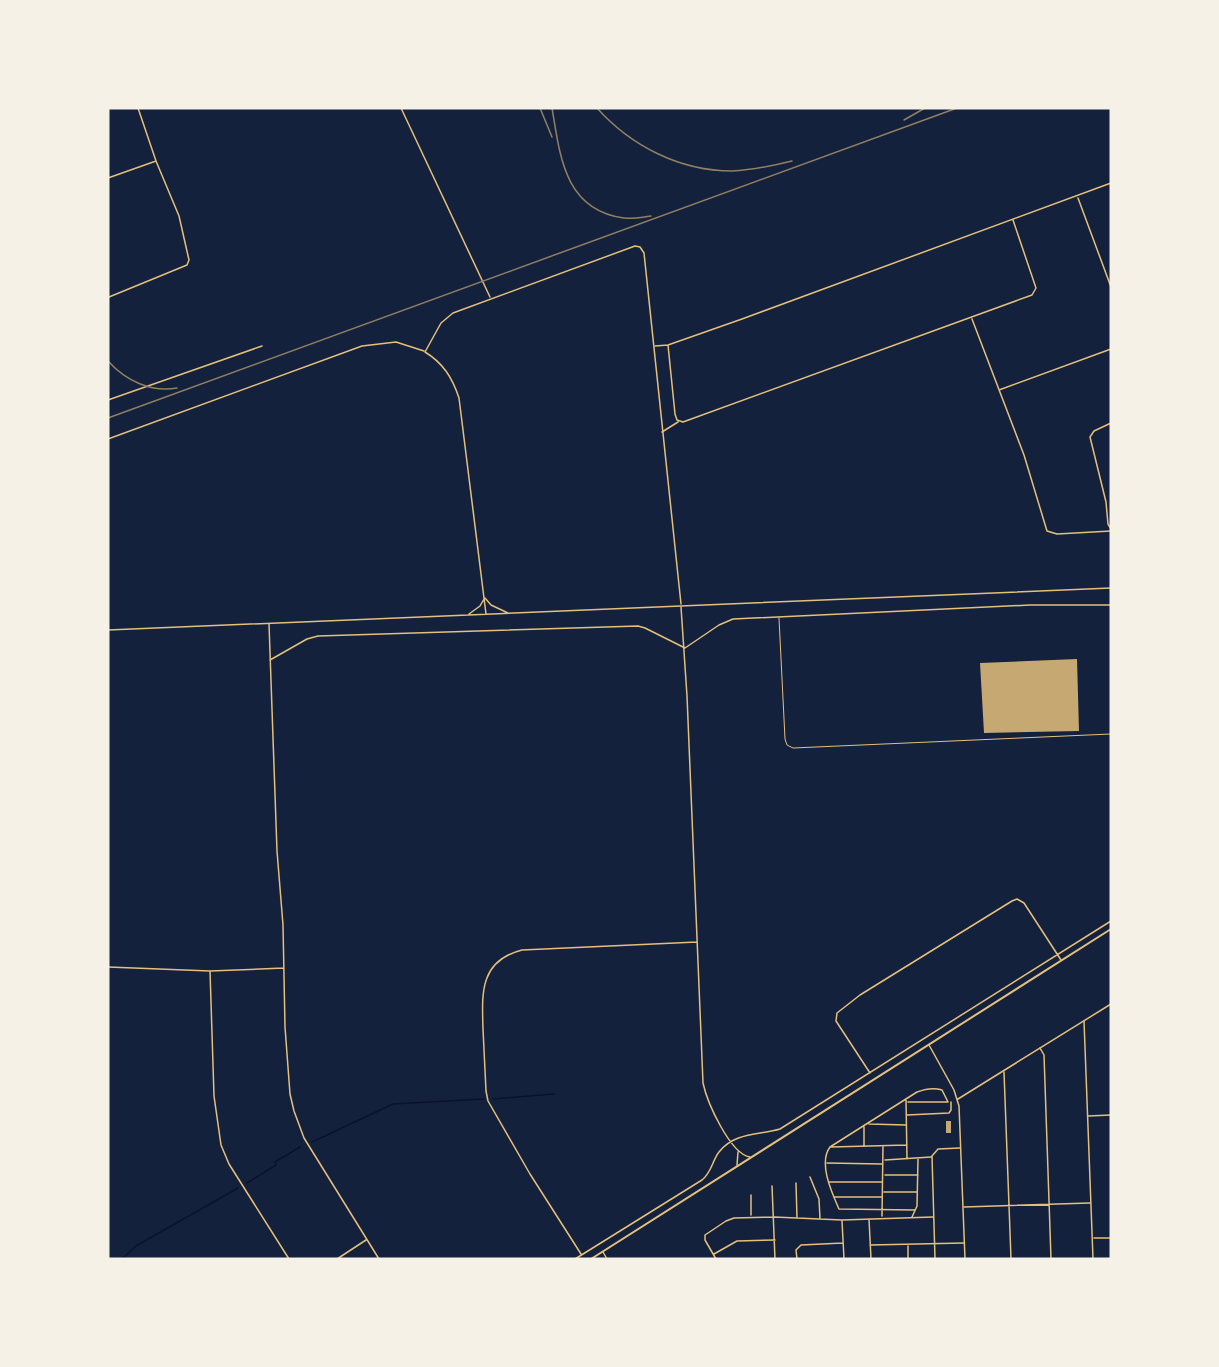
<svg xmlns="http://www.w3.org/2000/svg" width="1219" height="1367" viewBox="0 0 1219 1367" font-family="'Crimson Pro',serif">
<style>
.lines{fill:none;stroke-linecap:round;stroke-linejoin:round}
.stream{stroke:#0b132b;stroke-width:1.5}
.building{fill:#c6a872}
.service{stroke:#e5c07b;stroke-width:1}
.minor{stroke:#e5c07b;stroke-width:1.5}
.tertiary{stroke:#e5c07b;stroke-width:1.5}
.secondary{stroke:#e5c07b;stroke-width:2}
.rail{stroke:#918062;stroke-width:1.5}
</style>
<rect width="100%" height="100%" fill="#14213d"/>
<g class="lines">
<!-- stream -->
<path class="stream" d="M493,1099L554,1094
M312,1142L393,1104L484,1099
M247,1183L276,1165L275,1162L300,1147
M122,1259L136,1246L238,1188"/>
</g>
<!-- building -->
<path class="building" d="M1077,659L1079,731L984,733L980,663Z
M946,1121H951V1133H946Z"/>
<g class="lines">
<!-- service -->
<path class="service" d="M779,618L785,739L787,745L793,748L1111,734"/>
<!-- minor -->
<path class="minor" d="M108,178L156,161L138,108
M1078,198L1111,287
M109,297L187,265L189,260L179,216L156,161
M972,319L1024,455L1047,531L1057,534L1111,531
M668,345L675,414L677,420L683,422L1032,295L1036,288L1013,220
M655,346L668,345L742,319L1111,183
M999,390L1111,349
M108,400L262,346
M1111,423L1094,431L1090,437L1106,502L1108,524L1111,529
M662,432L678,422
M108,439L362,346L396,342L424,351
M681,607L687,696L703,1083C707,1102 730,1154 750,1157
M269,624L277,851L283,925L285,1027L290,1094L294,1111L304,1138L379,1259
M270,660L307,639L318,636L638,626L645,628L685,648L719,625L733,619L1030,605H1111
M108,967L210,971L284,968
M210,971L214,1096L221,1145L229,1164L289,1259
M1084,1021L1093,1259
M1040,1048L1044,1055L1051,1259
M1004,1072L1011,1259
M870,1073L836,1021L837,1013L860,995L1012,901L1017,899L1024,903L1061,960
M906,1100L907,1159
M908,1102H948
M907,1115L949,1113L951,1110V1102
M1088,1116L1111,1115
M869,1124L906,1125
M864,1127V1146
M831,1147L907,1145
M885,1160L931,1157
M827,1163L882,1164
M737,1165L738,1152
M885,1175H918
M810,1177L819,1199L820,1219
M829,1182H882
M796,1183L797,1218
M772,1186L775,1259
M884,1192H917
M751,1195V1215
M834,1197H882
M964,1207L1090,1203
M915,1210L839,1209C832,1193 818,1163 830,1147L917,1092C925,1089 933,1087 942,1090L948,1102
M882,1216L883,1146
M912,1217L917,1206L918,1159
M869,1219L871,1259
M842,1221L844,1259
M1094,1238H1111
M870,1245L964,1243
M908,1246V1259
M603,1252L607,1259
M581,1254L530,1174L488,1101L486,1091C485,1070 484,1050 483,1029C482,994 479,961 522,950L697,942
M714,1254L737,1241L775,1240
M337,1259L366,1240
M575,1259L702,1180C712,1172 712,1161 719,1152C734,1132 760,1135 780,1129L1111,921
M716,1259L705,1240V1235L726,1221L734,1218L774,1217L842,1220L933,1217
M797,1259L796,1250L801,1245L843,1243
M935,1259L932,1156L938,1149L960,1148"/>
<!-- tertiary -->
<path class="tertiary" d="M401,108L490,297
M485,598L491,605L508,613
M469,614L480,606L484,599
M486,614L459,398C452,377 443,363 425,352L441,323L453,313L635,246L640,247L644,253L681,604
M108,630L1111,588
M929,1045L954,1090L959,1106L965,1259
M958,1099L1111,1004"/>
<!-- secondary -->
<path class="secondary" d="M591,1259L1111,929"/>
<!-- rail -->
<path class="rail" d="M540,108L552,137
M552,108C560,155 564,210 624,218C633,219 643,217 651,216
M597,108C631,146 680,171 732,171C752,170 772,166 792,161
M904,120L925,108
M108,361C125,380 151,393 177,388
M108,418L957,108"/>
</g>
<!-- border -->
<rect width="1219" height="1367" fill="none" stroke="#f6f1e7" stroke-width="219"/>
</svg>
